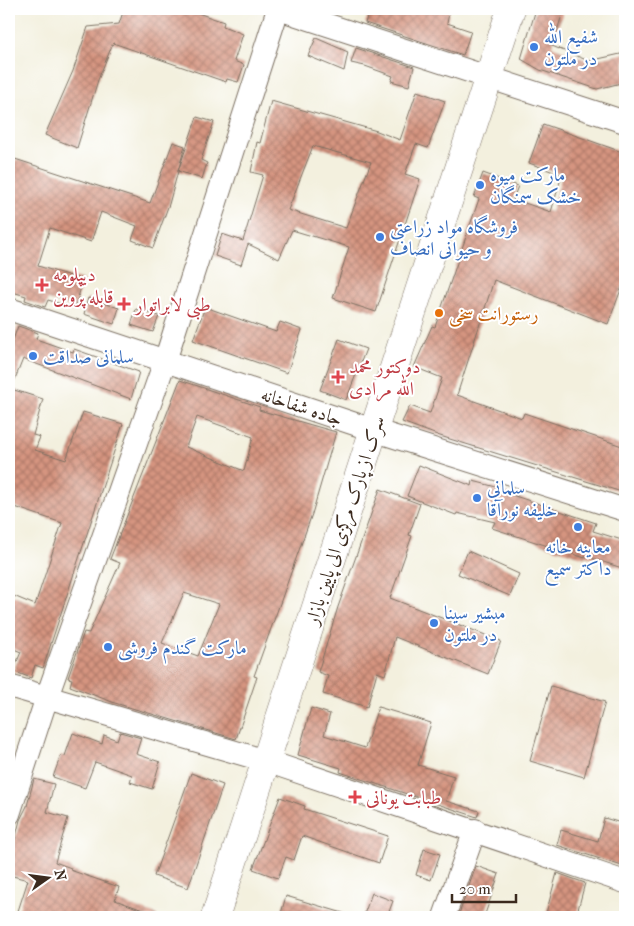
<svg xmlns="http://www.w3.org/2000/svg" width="634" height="926" viewBox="0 0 634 926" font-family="'IM FELL French Canon',Amiri,serif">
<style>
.building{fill:url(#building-cross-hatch);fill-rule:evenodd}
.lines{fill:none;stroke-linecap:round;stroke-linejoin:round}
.minor-casing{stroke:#7b6f61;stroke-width:24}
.major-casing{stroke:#7b6f61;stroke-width:29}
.minor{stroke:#fff;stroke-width:22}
.major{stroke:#fff;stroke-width:28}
.shop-dot{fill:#3f7fe0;stroke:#fff;stroke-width:2}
.health-dot{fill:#e0444e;stroke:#fff;stroke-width:2}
.food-dot{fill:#e8710a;stroke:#fff;stroke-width:2}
.labels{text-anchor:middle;stroke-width:4;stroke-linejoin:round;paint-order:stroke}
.shop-label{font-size:19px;fill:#366cbe;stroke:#fff;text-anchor:start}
.health-label{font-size:19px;fill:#be3a42;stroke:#fff;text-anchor:start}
.food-label{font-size:19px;fill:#c56008;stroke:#fff;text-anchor:start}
.street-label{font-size:19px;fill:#3b2a1e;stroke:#fff}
</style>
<defs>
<pattern id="building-cross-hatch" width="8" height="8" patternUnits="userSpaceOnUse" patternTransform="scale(1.25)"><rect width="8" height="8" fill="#d59480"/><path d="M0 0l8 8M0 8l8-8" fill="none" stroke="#ae7968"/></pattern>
</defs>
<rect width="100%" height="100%" fill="#fff"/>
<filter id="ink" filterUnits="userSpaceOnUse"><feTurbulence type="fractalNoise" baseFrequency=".02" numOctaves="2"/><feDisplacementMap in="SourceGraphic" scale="10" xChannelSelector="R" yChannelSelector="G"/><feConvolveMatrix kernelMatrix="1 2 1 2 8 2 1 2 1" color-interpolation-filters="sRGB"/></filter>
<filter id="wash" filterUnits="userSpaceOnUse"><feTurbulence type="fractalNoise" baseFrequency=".0096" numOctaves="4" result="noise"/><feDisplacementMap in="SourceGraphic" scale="20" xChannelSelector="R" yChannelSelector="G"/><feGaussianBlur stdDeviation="1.12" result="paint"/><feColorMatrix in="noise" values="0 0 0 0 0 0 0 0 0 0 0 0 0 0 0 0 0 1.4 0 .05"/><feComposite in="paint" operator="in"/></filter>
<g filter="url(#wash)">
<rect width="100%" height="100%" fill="#f3f0de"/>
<g id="blocks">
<!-- building -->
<path class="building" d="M124,9H186L224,22L223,26L243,34L234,61L244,65L238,82L227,79L226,82L113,43L98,80L77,148L45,135L73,71L88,27L119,24Z
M370,9H450L447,23L471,31L463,55L365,23Z
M536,9H564L552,46L589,61L625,53V82L597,89L540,70L521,59Z
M316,38L348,52L344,71L308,56Z
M356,48L414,67L409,86L391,81L393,76L365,66L351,63Z
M417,91L445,101L428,148L416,144L405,174L420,179L376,312L333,298L349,247L292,230L279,259L248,244L241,265L215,256L222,234L243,241L263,175L251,172L257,142L260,143L271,101L377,131L400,140ZM313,146L371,162L346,228L288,210Z
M197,117L214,122L201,160L207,163L202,179L178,171Z
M543,124L625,153V279L608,324L494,280L457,395L522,418L524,413L625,447V493L440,436L402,422L410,406L430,413L442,378L414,367L432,326L435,327L479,199L474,197L483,173L518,186L513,199L551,212L562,175L529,163Z
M173,142L185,146L169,204L153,248L132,240L137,226L101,212L91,242L50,228L38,266L83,280L75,308L48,300L45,307L25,300L26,296L9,291V169L12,170L15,159L150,203Z
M88,298L119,308L114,324L84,314Z
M205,307L276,332L280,322L302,330L287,373L193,340Z
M136,309L159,316L153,332L131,325Z
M18,326L38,333L36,339L73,352L74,349L139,372L131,399L23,359L11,389L43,399L33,435L40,437L35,450L66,460L83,412L123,424L43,668L35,665L31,678L13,671L21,652L9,647V594L35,605L62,523L9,505V351Z
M339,339L366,349L346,400L320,390Z
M180,380L260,407L259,410L336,432L312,514L254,676L257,677L236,739L115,703L70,686L72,679L68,678L84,632L89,633L120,563L110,559ZM197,417L253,437L244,471L186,447ZM184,593L219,604L198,656L162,643Z
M419,465L472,486L473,481L504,489L503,492L596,523L593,531L625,541V569L585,556V558L492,528L495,522L457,513L456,515L407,496Z
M380,489L420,504L409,535L412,536L390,598L501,641L488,674L395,637L385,675L377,672L367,707L323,694L328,676L318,672L338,607Z
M468,551L519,574L510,596L458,574Z
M551,686L605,702L584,777L530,761Z
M378,707L431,723L418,765L454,776L446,801L479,811L477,817L340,772L341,768L298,755L311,708L330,714L324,735L365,748Z
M120,732L141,738L136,754L160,762L152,789L130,782L132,775L95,762L85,788L53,777L61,755L65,756L73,733L102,744L104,735L117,740Z
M191,773L223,785L188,888L154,876Z
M34,779L54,784L47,812L68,818L55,862L71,868L70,870L119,887L115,900L157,915V917H37L18,911L28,880L9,875V851L12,852L20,820L27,806Z
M280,797L305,806L304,809L388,836L379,863L302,836L294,860L286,857L278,878L253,869Z
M604,818L625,824V867L557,845L561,830L598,841Z
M424,849L440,854L431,880L416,875Z
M476,866L499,874L484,917H458Z
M557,873L585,883L576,917H545Z
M372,893L393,901L387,917H363Z
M286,896L343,913V917H280Z"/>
</g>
</g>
<g filter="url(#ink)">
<use href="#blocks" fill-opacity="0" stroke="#7b6f61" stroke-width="1"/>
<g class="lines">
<defs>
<path id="minor" d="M279,9L625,122
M9,309L373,430L625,510
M9,686L266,761L625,882
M9,814L47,697L165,361L278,9
M444,917L475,830"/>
<path id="major" d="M215,917L511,9"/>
</defs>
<!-- minor casing -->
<use href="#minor" class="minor-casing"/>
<!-- major casing -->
<use href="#major" class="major-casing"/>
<!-- minor -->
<use href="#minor" class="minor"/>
<!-- major -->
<use href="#major" class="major"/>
</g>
</g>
<!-- markers -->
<g class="shop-dot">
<circle cx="534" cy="47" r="5"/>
<circle cx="480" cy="185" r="5"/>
<circle cx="380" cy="237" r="5"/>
<circle cx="33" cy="356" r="5"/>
<circle cx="477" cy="498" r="5"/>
<circle cx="578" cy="527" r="5"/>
<circle cx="434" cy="623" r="5"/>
<circle cx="108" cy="647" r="5"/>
</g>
<g class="health-dot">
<path d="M39.5 277.5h5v5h5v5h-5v5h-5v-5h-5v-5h5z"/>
<path d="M121.5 296.5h5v5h5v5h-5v5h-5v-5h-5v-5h5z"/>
<path d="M335.5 369.5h5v5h5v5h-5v5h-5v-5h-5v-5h5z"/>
<path d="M352.5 789.5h5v5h5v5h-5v5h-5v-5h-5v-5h5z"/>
</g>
<circle class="food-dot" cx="439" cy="313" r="5"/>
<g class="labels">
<!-- shop labels -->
<g class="shop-label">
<text x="544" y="43">شفیع الله<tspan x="544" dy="22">در ملتون</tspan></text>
<text x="490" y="181">مارکت میوه<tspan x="490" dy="22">خشک سمنگان</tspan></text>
<text x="390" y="233">فروشگاه مواد زراعتی<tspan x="390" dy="22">و حیوانی انصاف</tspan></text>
<text x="43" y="363">سلمانی صداقت</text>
<text x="487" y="494">سلمانی<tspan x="487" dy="22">خلیفه نورآقا</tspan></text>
<text x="578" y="553" text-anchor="middle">معاینه خانه<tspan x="578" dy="22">داکتر سمیع</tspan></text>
<text x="444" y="619">مبشیر سینا<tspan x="444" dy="22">در ملتون</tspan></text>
<text x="118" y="654">مارکت گندم فروشی</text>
</g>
<!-- health labels -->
<g class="health-label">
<text x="53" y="281">دیپلومه<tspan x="53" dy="22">قابله پروین</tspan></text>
<text x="135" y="311">طبی لابراتوار</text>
<text x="349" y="373">دوکتور محمد<tspan x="349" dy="22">الله مرادی</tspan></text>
<text x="366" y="804">طبابت یونانی</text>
</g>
<!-- food labels -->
<g class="food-label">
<text x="449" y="320">رستورانت سخی</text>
</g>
<!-- street labels -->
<g class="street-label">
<text transform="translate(302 406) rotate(18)" y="7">جاده شفاخانه</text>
<text transform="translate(344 520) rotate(-72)" y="7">سرک از پارک مرکزی الی پایین بازار</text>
</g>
</g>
<!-- margin -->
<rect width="634" height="926" fill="none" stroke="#fff" stroke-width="30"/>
<!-- north arrow -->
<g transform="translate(48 878) rotate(76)" stroke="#ffffff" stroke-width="4" paint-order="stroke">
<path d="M0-4L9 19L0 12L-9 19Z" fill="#3b2a1e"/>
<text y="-8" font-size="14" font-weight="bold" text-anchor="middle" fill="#3b2a1e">N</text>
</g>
<!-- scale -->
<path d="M452 894v8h64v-8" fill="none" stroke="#3b2a1e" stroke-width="2.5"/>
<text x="459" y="894" font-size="15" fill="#3b2a1e" stroke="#ffffff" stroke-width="4" paint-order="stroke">20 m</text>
</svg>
